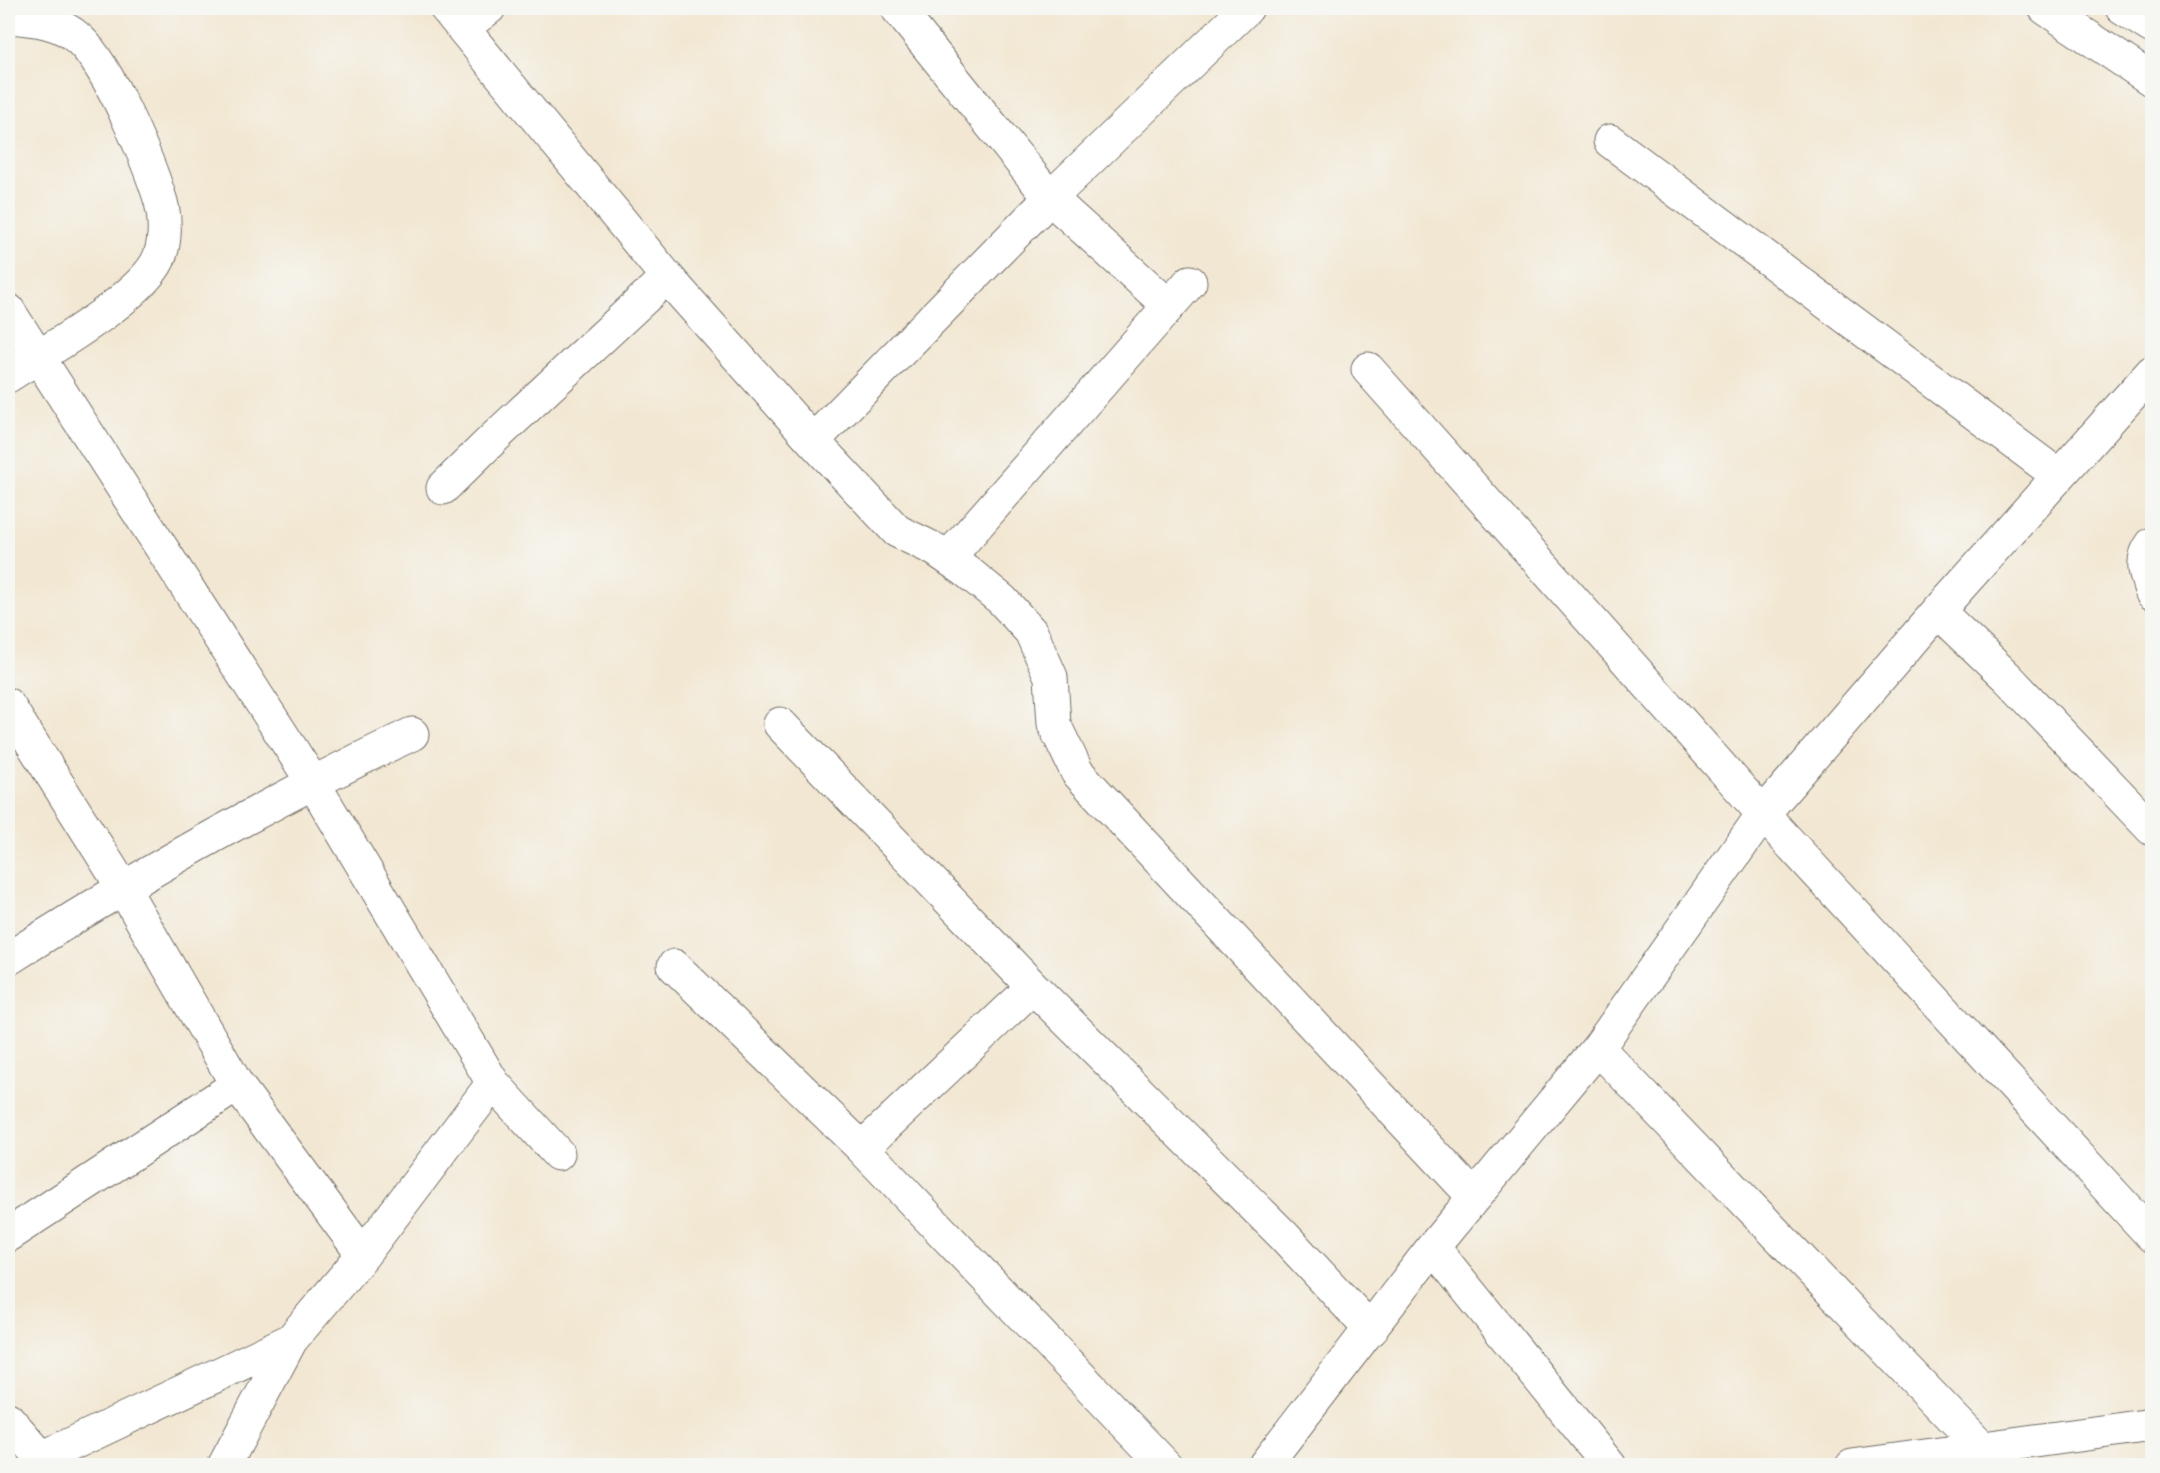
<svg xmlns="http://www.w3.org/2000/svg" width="2160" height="1473" viewBox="0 0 2160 1473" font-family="Caveat,sans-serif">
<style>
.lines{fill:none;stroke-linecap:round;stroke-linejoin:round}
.minor-casing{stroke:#716d65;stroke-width:35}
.minor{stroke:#fff;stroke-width:33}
</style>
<rect width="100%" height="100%" fill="#f6f6f2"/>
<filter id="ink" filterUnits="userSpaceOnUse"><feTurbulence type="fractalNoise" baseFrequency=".0167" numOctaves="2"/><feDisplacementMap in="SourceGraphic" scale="12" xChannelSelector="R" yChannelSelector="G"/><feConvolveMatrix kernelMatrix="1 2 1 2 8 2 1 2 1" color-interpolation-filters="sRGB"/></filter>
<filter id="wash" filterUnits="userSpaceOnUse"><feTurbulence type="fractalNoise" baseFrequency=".008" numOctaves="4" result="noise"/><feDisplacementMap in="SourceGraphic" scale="24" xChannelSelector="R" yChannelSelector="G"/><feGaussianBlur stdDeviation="1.35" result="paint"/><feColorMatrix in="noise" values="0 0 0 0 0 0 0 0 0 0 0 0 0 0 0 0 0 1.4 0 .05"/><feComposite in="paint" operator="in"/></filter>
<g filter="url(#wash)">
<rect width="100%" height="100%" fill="#f2e7d2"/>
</g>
<g filter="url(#ink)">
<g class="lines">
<defs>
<path id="minor" d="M446,8L667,277L813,441L897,531L936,550L965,570L1002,600L1031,632L1051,677L1054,724L1077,772L1474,1197
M897,8L1050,198L1169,306
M2045,8L2152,80
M2122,8L2152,27
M8,17C33,19 61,21 80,40C109,67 149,162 161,202C166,221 166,247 156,264C133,302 47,351 8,376
M463,28L489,8
M1610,141L2059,476
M8,310L312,781L493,1083L558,1154
M1368,369L1763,814L2152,1236
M813,441L1050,198L1247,8
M443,488L494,438L667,277
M2152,544C2140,560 2145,574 2152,593
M948,558L1190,282
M1938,611L2008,678L2152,829
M8,705L122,886L237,1085L363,1255
M780,724L1033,987L1283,1235L1371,1330
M8,959C138,876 272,800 412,734
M674,966L862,1148L1166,1466
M1598,1048L1981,1447L1984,1466
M862,1148L1033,987
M8,1235L237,1085
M1433,1247L1610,1466
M8,1419L49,1466
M42,1458L291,1340
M224,1466L291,1340L363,1255L493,1083
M1264,1466L1433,1247L1598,1048L1763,814L1938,611L2152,372
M1852,1466L2152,1425"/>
</defs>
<!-- minor casing -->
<use href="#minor" class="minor-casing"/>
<!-- minor -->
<use href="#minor" class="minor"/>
</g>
</g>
<!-- margin -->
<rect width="2160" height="1473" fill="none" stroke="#f6f6f2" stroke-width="30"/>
</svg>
